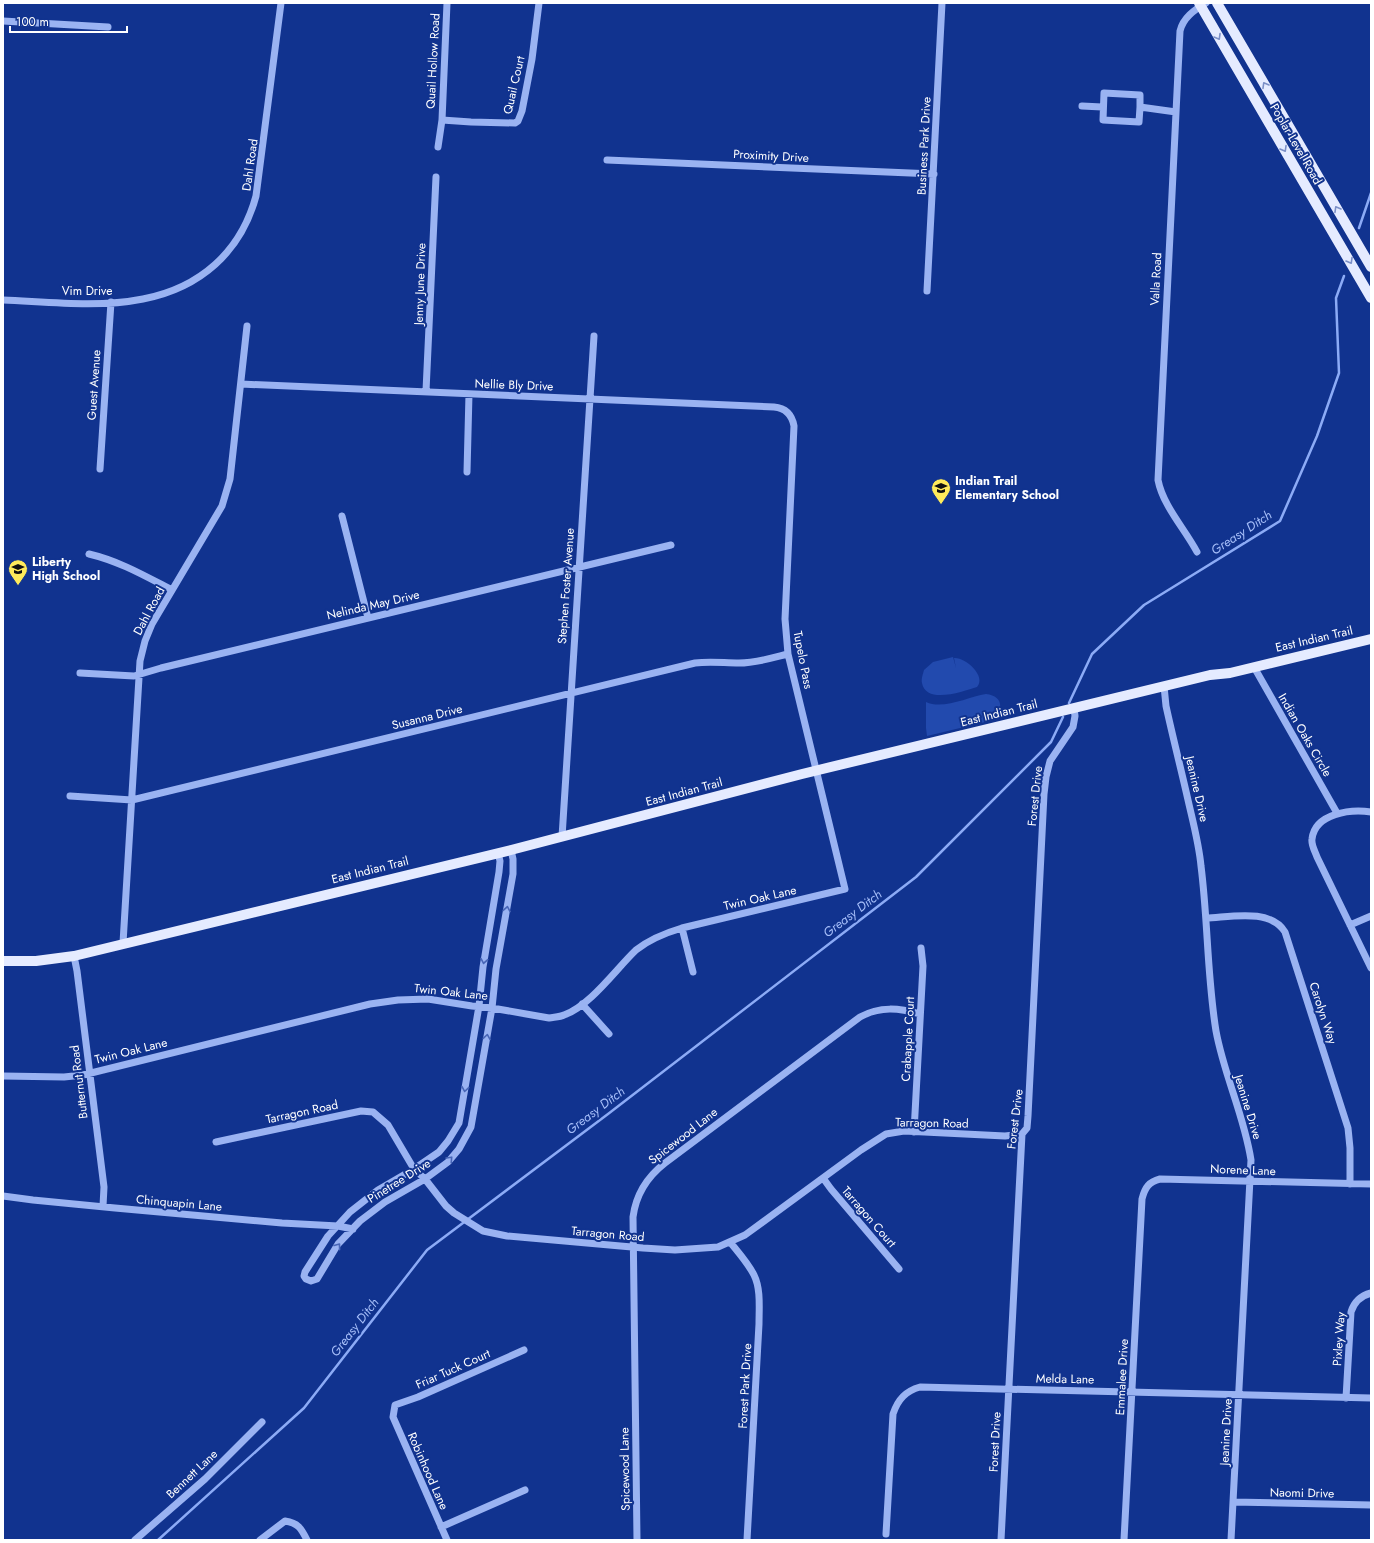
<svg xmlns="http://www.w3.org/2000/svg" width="1374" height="1543" viewBox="0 0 1374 1543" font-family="Jost,sans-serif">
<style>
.green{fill:#224aae}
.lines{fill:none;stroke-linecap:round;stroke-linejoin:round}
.stream{stroke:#8cabf6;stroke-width:2.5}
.minor{stroke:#9ab3f2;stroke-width:7}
.major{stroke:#e5ebff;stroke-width:10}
.oneway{stroke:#7b8fc7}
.oneway2{stroke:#4866b7}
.labels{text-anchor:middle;stroke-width:4;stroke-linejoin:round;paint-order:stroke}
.street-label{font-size:12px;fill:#fff;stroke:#11338f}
.poi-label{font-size:12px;font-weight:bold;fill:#fff;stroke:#11338f;text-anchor:start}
.water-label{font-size:13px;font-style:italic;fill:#a6bef9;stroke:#11338f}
</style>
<rect width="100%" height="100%" fill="#11338f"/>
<!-- green -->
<path class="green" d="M953,657L956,668L954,658C965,657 987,676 977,687C964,691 926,705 922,683C921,679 923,674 924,670L933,662Z
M986,694C1005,696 1004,713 989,720V721L927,736L926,728V702C943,710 968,697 986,694Z"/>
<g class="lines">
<!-- stream -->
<path class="stream" d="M1359,228L1371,193
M1069,703L1092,654L1144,605L1280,521L1317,436L1339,373L1336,298L1344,276
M158,1540L304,1408L427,1250L608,1114L916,877L1051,742L1063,717"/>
<!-- minor -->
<path class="minor" d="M3,21L108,27
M1082,106L1102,107
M1140,107V95L1104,93L1103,120L1139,122L1140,107L1176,112
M442,120L471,122L515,123L518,121L522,111L532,59L539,3
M438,147L442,120L447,3
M607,160L934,174
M927,291L942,3
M3,300C49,302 98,308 143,299C200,288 241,252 256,196L281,3
M426,391L436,177
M100,469L111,302
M467,472L469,394
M342,516L368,618
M1197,552C1185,529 1163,506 1158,480L1180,31C1183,18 1194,10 1206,3
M89,554C119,561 145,576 172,590
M1254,667L1337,813
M80,673L134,676L161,668L671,545
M1164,686L1166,706C1173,738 1181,769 1188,800C1193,822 1199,844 1201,866C1208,921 1207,976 1216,1031C1224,1075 1244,1115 1251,1160L1231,1540
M70,796L132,800L695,663C710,661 724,663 739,663C756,663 772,658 788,654
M1371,812C1351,809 1315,813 1312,839C1311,845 1315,851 1317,857L1371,968
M562,837L594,336
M498,853L500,861L499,872L483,967L479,1006L459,1123L448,1141L439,1152L414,1169L378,1190L350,1212L328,1236L305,1272L304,1276L306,1279L311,1281L317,1279L338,1244L360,1221L385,1202L425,1179L448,1162L459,1149L471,1127L492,1008L496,969L513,874V859L511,850
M1206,918C1231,917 1270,908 1285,932L1348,1128L1350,1148V1184
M1350,925L1371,916
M682,928L693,972
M123,943L140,661L145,641L152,624L222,506L230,479L247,326
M74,956L77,971L104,1187L103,1206
M582,1004L609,1034
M3,1076L64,1077L83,1075L370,1004L398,1000L428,999L472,1006L492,1008L549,1018C554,1017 560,1017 564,1015C590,1006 616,969 636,950C650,939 665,933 682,928L845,889L788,654L785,619L794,426C792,415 786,408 774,407L241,384
M914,1132L923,966L921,948
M216,1142L361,1111L373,1112L388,1125L414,1169L425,1179L446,1206L454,1213L483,1231L507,1236L643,1248L675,1250L718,1247L745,1235L861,1150L886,1134L904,1131L1005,1136L1022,1134
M823,1178L831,1189L899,1269
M3,1196L33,1200L115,1208L282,1223L338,1226L353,1229
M730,1242C738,1252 748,1263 754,1275C761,1289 759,1308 759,1324L747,1540
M1346,1398L1351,1312C1354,1302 1360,1296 1371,1293
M1233,1502L1371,1505
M441,1527L525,1490
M886,1534L893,1414C898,1399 906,1391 920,1387L1371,1398
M135,1540L205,1479L262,1422
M260,1540L285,1521C298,1523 301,1528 307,1540
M447,1540L393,1417L395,1405L418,1397L524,1350
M637,1540L633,1217C636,1194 647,1177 665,1163L860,1017C880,1006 899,1008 920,1014
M1001,1540L1022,1134L1027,1128L1028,1116L1044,794L1046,777L1050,761L1073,727L1075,716L1074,708
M1124,1540L1142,1199C1145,1187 1149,1182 1160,1179L1371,1184"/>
<!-- major -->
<path class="major" d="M1199,3L1371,298
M1217,3L1371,267
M3,961H36L74,956L511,850L802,774L1210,675L1230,673L1371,639"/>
</g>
<!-- one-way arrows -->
<defs><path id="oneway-chevron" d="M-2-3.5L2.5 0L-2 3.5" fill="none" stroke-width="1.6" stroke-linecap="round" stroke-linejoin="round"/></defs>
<g class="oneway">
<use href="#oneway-chevron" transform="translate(1218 37) rotate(60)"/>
<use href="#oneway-chevron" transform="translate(1265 85) rotate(-120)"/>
<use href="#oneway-chevron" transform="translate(1284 149) rotate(60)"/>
<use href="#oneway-chevron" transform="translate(1337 209) rotate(-120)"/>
<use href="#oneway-chevron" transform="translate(1350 261) rotate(60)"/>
</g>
<g class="oneway2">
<use href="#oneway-chevron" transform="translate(507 909) rotate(-80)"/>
<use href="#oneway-chevron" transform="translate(484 961) rotate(100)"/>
<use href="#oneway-chevron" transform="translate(487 1037) rotate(-81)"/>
<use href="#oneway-chevron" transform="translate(465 1089) rotate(99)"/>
<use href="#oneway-chevron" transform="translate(450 1159) rotate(-47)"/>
<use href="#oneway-chevron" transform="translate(338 1246) rotate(-53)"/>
</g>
<!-- icons -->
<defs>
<symbol id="school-pin" viewBox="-11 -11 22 30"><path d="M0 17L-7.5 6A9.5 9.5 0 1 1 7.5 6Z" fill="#ffeb5b" stroke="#11338f"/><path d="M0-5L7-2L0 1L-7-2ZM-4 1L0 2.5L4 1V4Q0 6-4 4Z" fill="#111"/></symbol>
</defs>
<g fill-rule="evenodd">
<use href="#school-pin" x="930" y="477" width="22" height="30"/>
<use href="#school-pin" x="7" y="558" width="22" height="30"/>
</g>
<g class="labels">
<!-- street labels -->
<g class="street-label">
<text transform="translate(433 61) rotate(-87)" y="4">Quail Hollow Road</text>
<text transform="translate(514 85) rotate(-77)" y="4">Quail Court</text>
<text transform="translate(1296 144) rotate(60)" y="4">Poplar Level Road</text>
<text transform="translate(924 146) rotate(-87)" y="4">Business Park Drive</text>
<text transform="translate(771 156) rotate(3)" y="4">Proximity Drive</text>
<text transform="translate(250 165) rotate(-82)" y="4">Dahl Road</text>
<text transform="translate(1156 279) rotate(-87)" y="4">Valla Road</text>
<text transform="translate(420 284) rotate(-88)" y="4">Jenny June Drive</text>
<text x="87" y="295">Vim Drive</text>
<text transform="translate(94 385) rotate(-86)" y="4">Guest Avenue</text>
<text transform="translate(514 385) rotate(2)" y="4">Nellie Bly Drive</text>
<text transform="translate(566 586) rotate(-86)" y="4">Stephen Foster Avenue</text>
<text transform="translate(373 605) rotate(-13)" y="4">Nelinda May Drive</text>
<text transform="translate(149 611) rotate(-62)" y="4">Dahl Road</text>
<text transform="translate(1314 639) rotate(-13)" y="4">East Indian Trail</text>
<text transform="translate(803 660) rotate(79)" y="4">Tupelo Pass</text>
<text transform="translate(999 713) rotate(-14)" y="4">East Indian Trail</text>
<text transform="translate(427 717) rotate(-14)" y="4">Susanna Drive</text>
<text transform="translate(1305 735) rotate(60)" y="4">Indian Oaks Circle</text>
<text transform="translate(1197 789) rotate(77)" y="4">Jeanine Drive</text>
<text transform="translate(684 792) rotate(-15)" y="4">East Indian Trail</text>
<text transform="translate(1035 796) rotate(-84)" y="4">Forest Drive</text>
<text transform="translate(370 870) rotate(-14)" y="4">East Indian Trail</text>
<text transform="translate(760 898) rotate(-13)" y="4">Twin Oak Lane</text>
<text transform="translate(451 992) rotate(6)" y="4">Twin Oak Lane</text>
<text transform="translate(1323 1013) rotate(72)" y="4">Carolyn Way</text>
<text transform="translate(908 1039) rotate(-87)" y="4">Crabapple Court</text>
<text transform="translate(131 1051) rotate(-14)" y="4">Twin Oak Lane</text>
<text transform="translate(79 1082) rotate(-97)" y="4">Butternut Road</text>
<text transform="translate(1248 1107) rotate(73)" y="4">Jeanine Drive</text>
<text transform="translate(302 1112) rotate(-12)" y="4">Tarragon Road</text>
<text transform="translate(1015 1119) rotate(-83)" y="4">Forest Drive</text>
<text transform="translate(932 1123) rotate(1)" y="4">Tarragon Road</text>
<text transform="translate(683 1136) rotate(-38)" y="4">Spicewood Lane</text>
<text transform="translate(1243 1170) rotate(2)" y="4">Norene Lane</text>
<text transform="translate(399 1181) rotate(-32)" y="4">Pinetree Drive</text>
<text transform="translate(179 1203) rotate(5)" y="4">Chinquapin Lane</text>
<text transform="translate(869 1217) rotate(49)" y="4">Tarragon Court</text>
<text transform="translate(608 1234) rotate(5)" y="4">Tarragon Road</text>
<text transform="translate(1339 1339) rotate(-86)" y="4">Pixley Way</text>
<text transform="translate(453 1369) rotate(-24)" y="4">Friar Tuck Court</text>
<text transform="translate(1122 1377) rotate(-87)" y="4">Emmalee Drive</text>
<text transform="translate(1065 1379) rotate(1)" y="4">Melda Lane</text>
<text transform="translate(745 1386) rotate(-87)" y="4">Forest Park Drive</text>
<text transform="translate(1226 1432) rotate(-87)" y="4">Jeanine Drive</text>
<text transform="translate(995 1442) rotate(-87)" y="4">Forest Drive</text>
<text transform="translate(625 1469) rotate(-91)" y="4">Spicewood Lane</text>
<text transform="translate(428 1471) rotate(66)" y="4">Robinhood Lane</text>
<text transform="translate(192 1474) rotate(-43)" y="4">Bennett Lane</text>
<text transform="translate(1302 1493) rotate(1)" y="4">Naomi Drive</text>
</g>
<!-- poi labels -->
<g class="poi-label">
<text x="955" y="485">Indian Trail<tspan x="955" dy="14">Elementary School</tspan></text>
<text x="32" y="566">Liberty<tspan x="32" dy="14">High School</tspan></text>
</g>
<!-- water labels -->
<g class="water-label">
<text transform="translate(1241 532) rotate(-33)" y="5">Greasy Ditch</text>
<text transform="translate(852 913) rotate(-37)" y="5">Greasy Ditch</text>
<text transform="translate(595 1110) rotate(-37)" y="5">Greasy Ditch</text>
<text transform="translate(354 1327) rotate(-52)" y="5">Greasy Ditch</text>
</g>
</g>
<!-- border -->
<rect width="1374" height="1543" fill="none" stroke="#ffffff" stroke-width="8"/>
<!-- scale -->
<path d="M10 26v6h117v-6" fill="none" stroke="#ffffff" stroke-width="2"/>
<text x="16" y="26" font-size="12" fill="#ffffff" stroke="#11338f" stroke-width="3" paint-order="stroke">100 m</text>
</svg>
